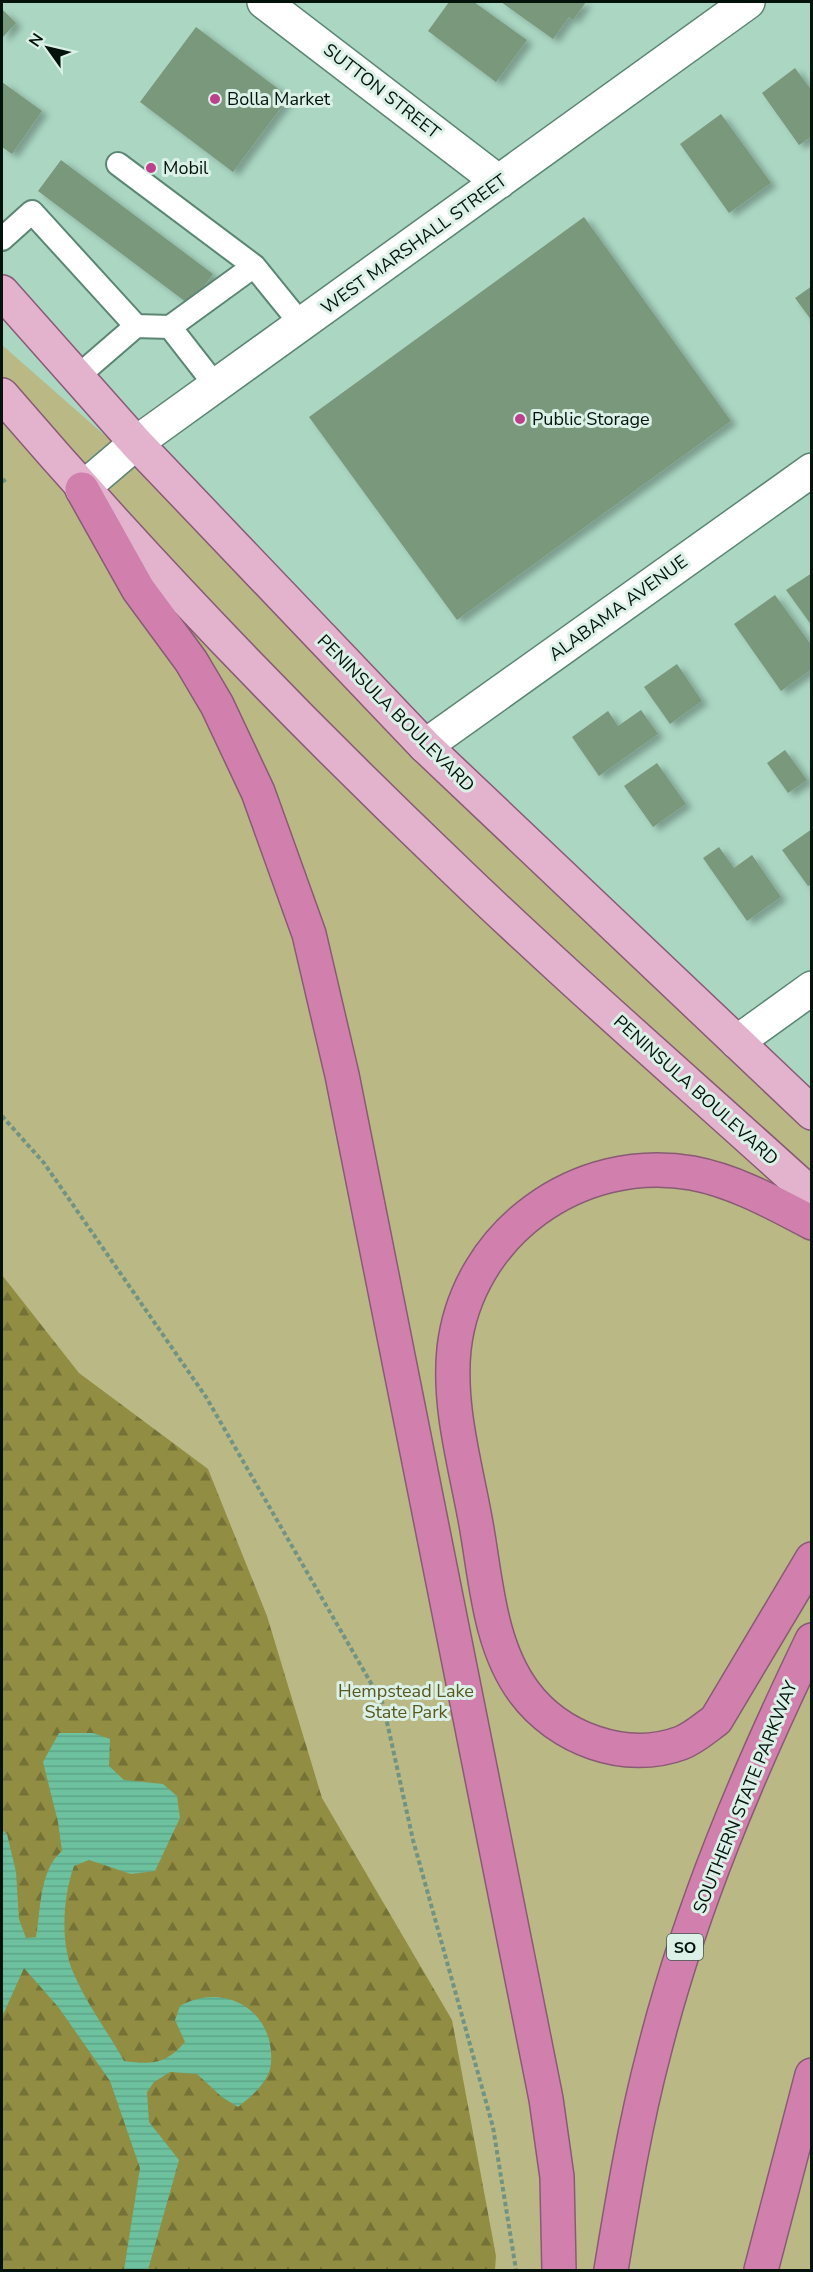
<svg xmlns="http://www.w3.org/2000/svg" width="813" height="2272" viewBox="0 0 813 2272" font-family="'Nunito Sans',sans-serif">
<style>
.green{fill:#bab885}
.forest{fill:url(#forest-firs)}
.water{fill:url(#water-rules)}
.building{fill:#7a987b;filter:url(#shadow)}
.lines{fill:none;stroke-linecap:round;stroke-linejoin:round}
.service-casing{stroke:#5c8674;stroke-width:26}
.minor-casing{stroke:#5c8674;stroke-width:36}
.primary-casing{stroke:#895a75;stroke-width:36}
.motorway-casing{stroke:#895a75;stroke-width:36}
.path{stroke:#719384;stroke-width:4;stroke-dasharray:4.5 3;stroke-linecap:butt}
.service{stroke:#fff;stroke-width:22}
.minor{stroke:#fff;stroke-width:33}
.primary{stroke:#e3b3ce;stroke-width:33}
.motorway{stroke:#d180ae;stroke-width:33}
.poi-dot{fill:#bd3f8e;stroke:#dbf1e7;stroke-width:2}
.labels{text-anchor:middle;stroke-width:6;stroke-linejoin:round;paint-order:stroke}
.shield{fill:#dbf1e7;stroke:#44564e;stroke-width:1.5}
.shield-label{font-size:16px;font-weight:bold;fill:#03130c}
.street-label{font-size:18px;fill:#03130c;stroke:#dbf1e7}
.poi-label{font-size:18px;fill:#03130c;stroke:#dbf1e7;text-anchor:start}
.park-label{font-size:18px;fill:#5a571f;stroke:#dbf1e7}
</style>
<defs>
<pattern id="forest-firs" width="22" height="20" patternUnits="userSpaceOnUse" patternTransform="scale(1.5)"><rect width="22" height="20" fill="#918d43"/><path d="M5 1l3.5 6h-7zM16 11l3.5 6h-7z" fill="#747236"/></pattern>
<pattern id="water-rules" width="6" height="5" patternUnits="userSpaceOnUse" patternTransform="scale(1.5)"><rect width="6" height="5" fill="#6dc19f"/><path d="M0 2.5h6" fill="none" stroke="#5da588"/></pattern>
<filter id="shadow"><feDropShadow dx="6" dy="4" stdDeviation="3" flood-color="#0004"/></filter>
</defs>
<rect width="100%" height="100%" fill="#aad6c2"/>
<!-- green -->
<path class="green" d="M2,345L135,462L811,1131V2270H2Z"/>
<!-- forest -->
<path class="forest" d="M2,1275L79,1373L208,1469L267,1616L322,1798L452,2020L496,2256L495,2270H2Z"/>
<!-- water -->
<path class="water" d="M59,1733H93L110,1739L109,1766L124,1780L163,1784L177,1796L180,1818L155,1871L131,1874L89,1860L74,1866C63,1896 60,1942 73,1972C86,2003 108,2032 124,2061C152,2065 166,2064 185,2042L175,2020L180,2006C225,1981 275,2011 271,2063C270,2081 251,2097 238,2107L222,2097L197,2074L170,2072L154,2082L147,2092L149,2122L179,2160L148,2270H124L140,2168L110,2081L59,2008L24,1968L2,2017V1830L7,1834L16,1872L19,1919L26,1938L36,1937C41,1910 39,1870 62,1851L58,1822L43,1762Z"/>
<!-- building -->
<path class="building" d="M449,2H474L527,40L496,82L428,31Z
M501,2H586L573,20L569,17L553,39Z
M2,9L16,23L2,38Z
M196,27L289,97L233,172L140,102Z
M795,68L812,91V136L799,145L762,93Z
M2,82L42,111L12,154L2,147Z
M721,114L771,183L729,213L680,144Z
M61,160L213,274L190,305L38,191Z
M584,217L731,421L457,620L309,417Z
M812,286V321L795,298Z
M812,573V626L786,590Z
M775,595L812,646V669L781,691L734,624Z
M677,664L702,701L670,724L644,687Z
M641,710L658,734L599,776L572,737L608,711L618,726Z
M785,750L807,780L788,793L767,763Z
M657,763L686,804L653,827L624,786Z
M812,829V884L808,886L782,850Z
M719,847L734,868L752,855L781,897L747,921L703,858Z"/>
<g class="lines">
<defs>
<path id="service" d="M118,164L254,266L301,324
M2,239L32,212L136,326
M170,327L216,386
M77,377L136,326L170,327L254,266"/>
<path id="minor" d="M264,2L499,182
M82,489L136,443L748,2
M425,746L812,470
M737,1042L812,988"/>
<path id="primary" d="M2,292L136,443L425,746L812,1113
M2,395C142,558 292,714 448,863C566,977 690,1084 812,1195"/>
<path id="motorway" d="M82,489L138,589L191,661L217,705L258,792L309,934L342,1075L546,2099L557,2177L559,2270
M812,1223C774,1203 735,1181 692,1173C579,1153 467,1233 454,1349C448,1408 466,1467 476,1524C486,1579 489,1645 524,1692C558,1738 625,1764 681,1743C694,1738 705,1728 716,1720L812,1559
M611,2270C623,2197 635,2124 654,2052C690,1909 748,1773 812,1640
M761,2270L812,2075"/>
</defs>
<!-- service casing -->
<use href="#service" class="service-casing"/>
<!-- minor casing -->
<use href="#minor" class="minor-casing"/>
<!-- primary casing -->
<use href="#primary" class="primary-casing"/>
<!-- motorway casing -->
<use href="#motorway" class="motorway-casing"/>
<!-- path -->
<path class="path" d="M2,482L6,479
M2,1116L44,1163L206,1397L383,1704L413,1840L493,2127L516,2270"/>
<!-- service -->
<use href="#service" class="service"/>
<!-- minor -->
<use href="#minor" class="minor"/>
<!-- primary -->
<use href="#primary" class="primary"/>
<!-- motorway -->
<use href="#motorway" class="motorway"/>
</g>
<!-- markers -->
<g class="poi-dot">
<circle cx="215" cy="99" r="6"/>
<circle cx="151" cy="168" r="6"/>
<circle cx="520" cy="419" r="6"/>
</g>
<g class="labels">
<!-- shield labels -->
<rect class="shield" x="667" y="1934" width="36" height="26" rx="4.5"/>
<g class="shield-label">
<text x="685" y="1953">SO</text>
</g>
<!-- street labels -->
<g class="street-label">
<text transform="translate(382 91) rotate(38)" y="6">SUTTON STREET</text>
<text transform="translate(414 244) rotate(-36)" y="6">WEST MARSHALL STREET</text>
<text transform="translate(618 608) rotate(-36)" y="6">ALABAMA AVENUE</text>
<text transform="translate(396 713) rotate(45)" y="6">PENINSULA BOULEVARD</text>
<text transform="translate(696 1090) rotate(42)" y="6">PENINSULA BOULEVARD</text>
<text transform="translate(745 1797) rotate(-68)" y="6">SOUTHERN STATE PARKWAY</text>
</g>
<!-- poi labels -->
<g class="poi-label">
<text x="227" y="105">Bolla Market</text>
<text x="163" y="174">Mobil</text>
<text x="532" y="425">Public Storage</text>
</g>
<!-- park labels -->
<g class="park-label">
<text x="406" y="1697">Hempstead Lake<tspan x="406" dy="21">State Park</tspan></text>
</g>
</g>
<!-- border -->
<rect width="813" height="2272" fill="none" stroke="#03130c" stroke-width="6"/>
<!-- north arrow -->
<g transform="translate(48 48) rotate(304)" stroke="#dbf1e7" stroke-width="4.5" paint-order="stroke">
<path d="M0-4.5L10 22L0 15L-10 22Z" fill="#03130c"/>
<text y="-9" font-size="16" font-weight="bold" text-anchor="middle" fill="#03130c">N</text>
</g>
</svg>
